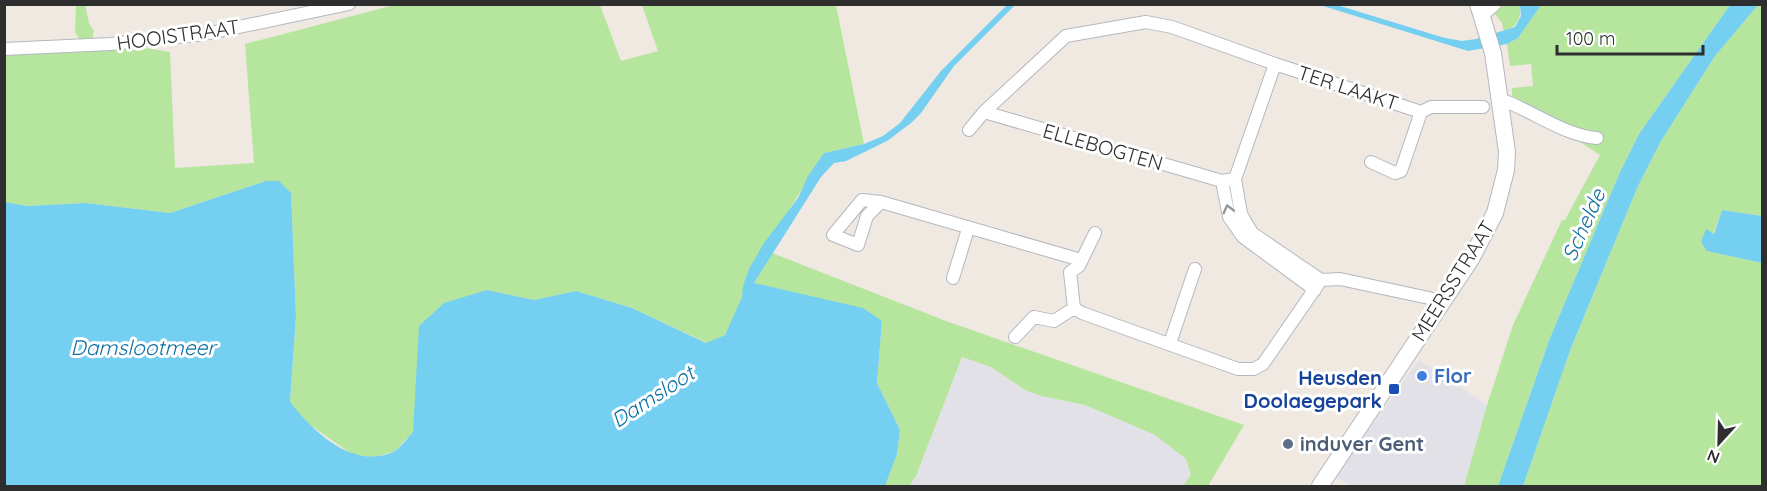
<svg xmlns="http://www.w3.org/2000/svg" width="1767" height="491" viewBox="0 0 1767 491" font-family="Quicksand,sans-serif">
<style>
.industrial{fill:#e3e1e8}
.green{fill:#b6e59e}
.water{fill:#75cff0}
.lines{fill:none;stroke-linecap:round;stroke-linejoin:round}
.minor-casing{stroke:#b4b7c1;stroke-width:14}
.secondary-casing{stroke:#b4b7c1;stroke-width:18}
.minor{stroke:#fff;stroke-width:12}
.secondary{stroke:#fff;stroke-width:16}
.oneway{stroke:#969696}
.shop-dot{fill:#3f7fe0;stroke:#fff;stroke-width:2}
.transit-dot{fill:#1a4fb4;stroke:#fff;stroke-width:2}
.service-dot{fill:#5c6f8a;stroke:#fff;stroke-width:2}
.labels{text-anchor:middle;stroke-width:6;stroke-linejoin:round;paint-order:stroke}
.street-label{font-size:20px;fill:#2e2e2e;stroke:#fff}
.shop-label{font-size:20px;font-weight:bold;fill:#366cbe;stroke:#fff;text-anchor:start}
.transit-label{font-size:20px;font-weight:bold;fill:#164399;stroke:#fff;text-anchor:end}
.service-label{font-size:20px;font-weight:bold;fill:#4e5e75;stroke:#fff;text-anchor:start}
.water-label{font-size:21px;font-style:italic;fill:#0d6fa3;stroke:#fff}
</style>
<rect width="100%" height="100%" fill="#efe9e1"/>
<!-- industrial -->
<path class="industrial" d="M962,357L991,367L1025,390L1041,396L1085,405L1155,435L1186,459L1191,475L1183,486H909L916,476Z
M1419,360L1487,405L1464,486H1352L1334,477Z"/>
<!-- green -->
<path class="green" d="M76,5H85L89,23L94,31L92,39H79L75,32Z
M394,5H600L621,61L658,51L642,5H836L864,144L824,153L743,286V297L725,335L707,343L632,308L576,291L534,300L487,290L416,404L413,432L395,451L376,457L353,455L306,422L290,402L296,316L291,193L266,181L170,213L86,203L27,206L5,202L4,54L134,46L170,52L175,168L254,163L245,44Z
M1500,5H1520C1521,20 1517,26 1504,32L1502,23L1495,14Z
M1541,5H1730L1639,134L1620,172L1550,338L1498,486H1464L1487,405L1513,325L1562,220H1565L1600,155L1574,138L1569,126L1512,96V88L1533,86L1531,64L1510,66L1507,44L1518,38Z
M1758,5H1762V216L1722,210L1707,251L1762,263V486H1523L1571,348L1638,186L1661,141L1715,56Z
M772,253L946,321L1244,425L1208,486H1183L1191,475L1186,459L1155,435L1085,405L1041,396L1025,390L991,367L962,357L916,476L909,486H885L897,454L900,430L877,383L882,321L754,283Z"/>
<!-- water -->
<path class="water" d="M1008,4L1015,5L954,66L921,113L911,123L887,141L846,161L834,163L821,177L754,283L863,308L882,321L877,383L900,430L897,454L885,486H5V202L27,206L86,203L170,213L266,181H279L291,193L296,316L290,402C313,431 352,470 393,452C400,449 407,438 413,432L419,326L444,303L487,290L534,300L576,291L632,308L706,343L725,335L742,297L743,286L749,269L764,243L798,198L808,176L824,153L864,144L883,136L900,123L941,71Z
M1320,5H1337L1445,38L1462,41L1476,39L1515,27L1521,16L1520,5H1541L1518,38L1507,44L1468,51Z
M1730,5H1758L1715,56L1661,141L1638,186L1571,348L1523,486H1498L1550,338L1620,172L1639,134Z
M1722,210L1762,216V263L1707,251L1701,242L1706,229L1714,234Z"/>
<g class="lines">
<defs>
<path id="minor" d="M1483,15L1495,4
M4,49L110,44L205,34L349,4
M1275,64L1421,112L1401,171L1395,173L1371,162
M1500,99C1533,111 1563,135 1597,138
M1421,112L1431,107H1483
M969,130L984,112
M1235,179L1222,181L984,112L1066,36L1146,22L1172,27L1275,64L1235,179L1241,214L1252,233L1321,280
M1222,181L1229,217L1243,237L1315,290
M881,202L862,200L833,235L858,245L867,216L881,202L1081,260
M1095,233L1079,266L1070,272L1074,308L1082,313L1238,369H1254L1263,364L1321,280L1340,279L1443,301
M953,278L968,229
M1015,337L1034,317L1054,321L1074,308
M1170,343L1195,269"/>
<path id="secondary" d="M1320,486L1471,259L1495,213L1506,170L1507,152L1493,53L1478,4"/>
</defs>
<!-- minor casing -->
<use href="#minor" class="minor-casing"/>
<!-- secondary casing -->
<use href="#secondary" class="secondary-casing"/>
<!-- minor -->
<use href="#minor" class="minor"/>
<!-- secondary -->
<use href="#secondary" class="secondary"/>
</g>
<!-- one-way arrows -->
<defs><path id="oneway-chevron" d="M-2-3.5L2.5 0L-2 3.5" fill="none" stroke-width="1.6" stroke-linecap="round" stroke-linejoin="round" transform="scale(1.5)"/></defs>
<use class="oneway" href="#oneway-chevron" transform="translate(1228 209) rotate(-105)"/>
<!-- markers -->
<circle class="shop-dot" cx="1422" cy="376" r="6"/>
<rect class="transit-dot" x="1388" y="383" width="12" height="12" rx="3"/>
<circle class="service-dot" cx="1288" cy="444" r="6"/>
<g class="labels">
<!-- street labels -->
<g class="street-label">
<text transform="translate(178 35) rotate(-8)" y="7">HOOISTRAAT</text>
<text transform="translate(1348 88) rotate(18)" y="7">TER LAAKT</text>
<text transform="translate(1103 147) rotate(16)" y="7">ELLEBOGTEN</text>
<text transform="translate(1453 281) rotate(-58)" y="7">MEERSSTRAAT</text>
</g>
<!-- shop labels -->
<g class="shop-label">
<text x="1434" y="383">Flor</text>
</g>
<!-- transit labels -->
<g class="transit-label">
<text x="1382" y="385">Heusden<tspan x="1382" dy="23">Doolaegepark</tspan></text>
</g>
<!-- service labels -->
<g class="service-label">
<text x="1300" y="451">induver Gent</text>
</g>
<!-- water labels -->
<g class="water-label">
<text transform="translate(1584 225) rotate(-66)" y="7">Schelde</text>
<text x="143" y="355">Damslootmeer</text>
<text transform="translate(653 397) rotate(-33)" y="7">Damsloot</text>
</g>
</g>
<!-- border -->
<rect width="1767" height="491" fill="none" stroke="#2e2e2e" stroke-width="12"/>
<!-- north arrow -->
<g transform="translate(1719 443) rotate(202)" stroke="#ffffff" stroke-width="4.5" paint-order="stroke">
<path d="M0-4.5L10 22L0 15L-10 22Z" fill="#2e2e2e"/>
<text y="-9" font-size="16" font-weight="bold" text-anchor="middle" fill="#2e2e2e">N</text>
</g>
<!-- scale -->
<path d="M1557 45v9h146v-9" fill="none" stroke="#2e2e2e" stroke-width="3"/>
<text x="1566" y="45" font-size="18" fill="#2e2e2e" stroke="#ffffff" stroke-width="4.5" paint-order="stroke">100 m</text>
</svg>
